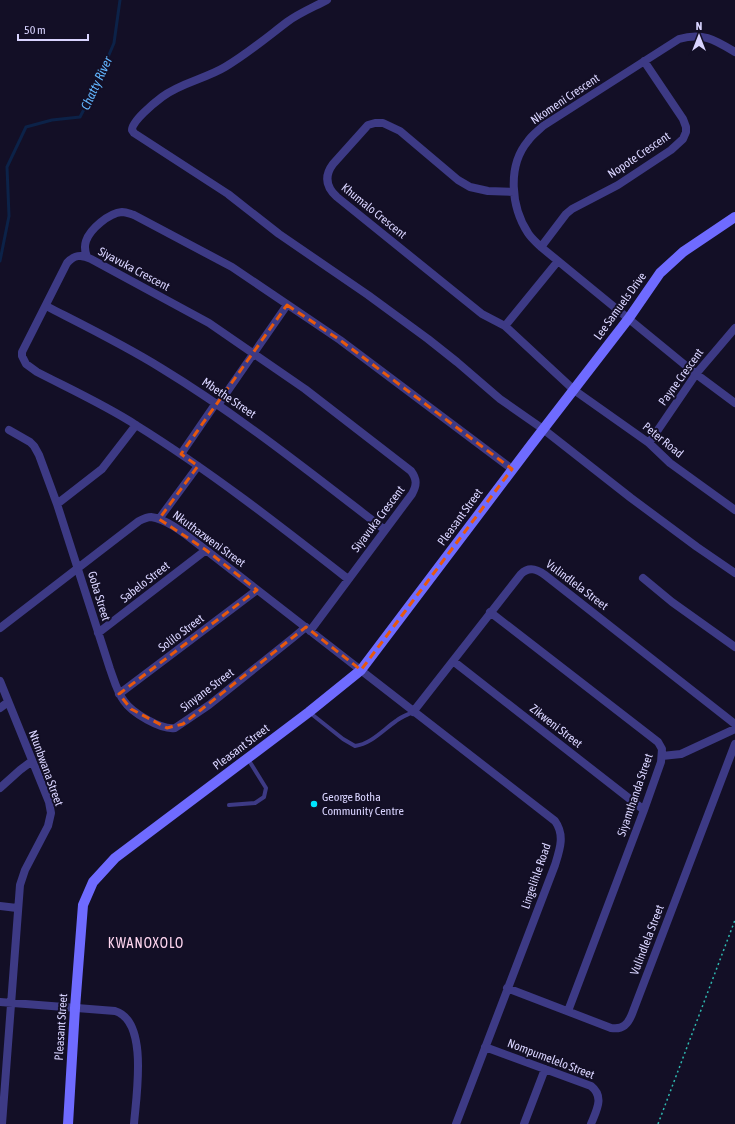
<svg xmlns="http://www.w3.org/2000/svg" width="735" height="1124" viewBox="0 0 735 1124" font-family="'Asap Condensed',sans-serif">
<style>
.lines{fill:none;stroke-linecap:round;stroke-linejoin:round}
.stream{stroke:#0c2248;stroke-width:3}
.path{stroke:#2fb8b0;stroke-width:1.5;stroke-dasharray:2 3;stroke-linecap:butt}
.lane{stroke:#3d3a85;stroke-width:4}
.street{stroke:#3d3a85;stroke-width:8}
.secondary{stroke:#6f6bff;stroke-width:10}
.marked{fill:none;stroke:#e8590c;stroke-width:3;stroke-dasharray:8 5;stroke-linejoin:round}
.poi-dot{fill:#00e5ff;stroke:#130f26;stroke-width:1.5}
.labels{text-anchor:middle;stroke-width:4;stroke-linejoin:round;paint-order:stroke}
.street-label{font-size:12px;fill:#d9d4ff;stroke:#130f26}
.poi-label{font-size:12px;fill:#d9d4ff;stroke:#130f26;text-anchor:start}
.water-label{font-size:13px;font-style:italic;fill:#62b6ff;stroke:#130f26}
.quarter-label{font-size:14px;letter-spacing:1px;fill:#ffd6f0;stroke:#130f26}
</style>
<rect width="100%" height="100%" fill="#130f26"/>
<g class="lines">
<!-- stream -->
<path class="stream" d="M0,261L9,216L7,167L26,127L52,120L80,117L94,90L114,43L120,0"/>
<!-- path -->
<path class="path" d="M658,1124L735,920"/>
<!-- lane -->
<path class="lane" d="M309,712L343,739L355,746C371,744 383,730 396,721C401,717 407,715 413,712
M229,805L255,803L264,797L266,788L248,759"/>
<!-- street -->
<path class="street" d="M327,0C314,7 299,13 287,22C266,38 247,54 225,67C205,79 180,83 162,97C154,103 132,121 132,130L134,133L228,194L279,234L368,295L428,339L457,362L500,399L543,429L631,498L697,547L735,573
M735,52C715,40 703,32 679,39L543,126C538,131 532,135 528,141C507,166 511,207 528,233C531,238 536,242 541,247L696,374L735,403
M514,192L488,191L470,187L458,180L400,131L383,123H375L368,125L333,164C324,176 326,187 337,197L482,314L505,326L574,390L649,443L670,463L735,510
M541,247L566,214L572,209L618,185L671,150L683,139L686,132V127L683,119L644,61
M87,257C85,252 84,247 86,241C90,229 109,213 122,212C127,212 130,214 134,215L232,267L340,340L512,469
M46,306C85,326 124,345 161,368C240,416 312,474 385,530
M505,326L558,261
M218,405L287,305
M9,430L30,442L34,446L39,455L57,504L110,669C114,680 117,692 124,701C132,713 161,730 175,728L209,705L294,637L306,627
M649,443L696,374L735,328
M181,454L216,403
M57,504L102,469L136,425
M159,519L198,466
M643,578L672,602L735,647
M490,612L658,742L662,749L661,762L644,810L568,1011
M0,628L139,521C143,519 147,517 151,517C169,519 192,540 206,550L555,821C565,835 560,849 555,865L456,1124
M310,631L412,494C417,485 417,479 411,471L305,389L209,323L91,259C81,254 74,255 67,263L22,352V356L26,364L37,372C70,389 105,405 136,425C210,471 279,525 348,579
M98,633L206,550
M453,661L644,810
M0,681L49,802L51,813L48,826L25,870L20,885L2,1124
M119,694L257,590
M0,708L8,702
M413,712L521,574C529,566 537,569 545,575L735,724
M662,756L681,754L735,729
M0,788L20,770L32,761
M0,906L17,908
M507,988L611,1028C623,1030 628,1024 632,1014L735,744
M0,1002L115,1011C149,1021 136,1097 134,1124
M485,1047L591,1086C605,1097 596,1111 591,1124
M524,1124L545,1069"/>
<!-- secondary -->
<path class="secondary" d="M68,1124L75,1008L83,905L93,882L115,858L309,712L361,670L531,445L629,318L660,273L683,252L735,217"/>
</g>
<!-- marked area -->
<path class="marked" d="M287,305L340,340L512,469L361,670L306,627L183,724L167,728L131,709L119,694L257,590L206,550L159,519L198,466L181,454Z"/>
<!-- markers -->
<circle class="poi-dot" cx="314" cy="804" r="4"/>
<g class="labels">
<!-- street labels -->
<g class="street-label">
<text transform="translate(565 99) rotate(-34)" y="4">Nkomeni Crescent</text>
<text transform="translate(639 155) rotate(-34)" y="4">Nopote Crescent</text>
<text transform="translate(374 211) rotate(39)" y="4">Khumalo Crescent</text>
<text transform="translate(134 269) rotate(28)" y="4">Siyavuka Crescent</text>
<text transform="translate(620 306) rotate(-54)" y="4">Lee Samuels Drive</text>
<text transform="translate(681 377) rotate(-54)" y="4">Payne Crescent</text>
<text transform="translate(229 398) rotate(34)" y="4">Mbethe Street</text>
<text transform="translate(663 440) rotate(39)" y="4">Peter Road</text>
<text transform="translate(460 517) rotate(-54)" y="4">Pleasant Street</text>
<text transform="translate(378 519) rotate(-53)" y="4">Siyavuka Crescent</text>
<text transform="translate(209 539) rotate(36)" y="4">Nkuthazweni Street</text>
<text transform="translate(145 582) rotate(-38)" y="4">Sabelo Street</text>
<text transform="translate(577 585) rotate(37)" y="4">Vulindlela Street</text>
<text transform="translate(99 596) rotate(73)" y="4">Goba Street</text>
<text transform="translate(181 633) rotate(-37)" y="4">Solilo Street</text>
<text transform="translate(207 690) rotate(-37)" y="4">Sinyane Street</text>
<text transform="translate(556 726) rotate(38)" y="4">Zikweni Street</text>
<text transform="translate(241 747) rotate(-37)" y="4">Pleasant Street</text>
<text transform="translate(46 768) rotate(70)" y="4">Ntunbwana Street</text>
<text transform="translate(635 795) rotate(-71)" y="4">Siyamthanda Street</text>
<text transform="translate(536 876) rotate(-71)" y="4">Lingelihle Road</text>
<text transform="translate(647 940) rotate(-69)" y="4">Vulindlela Street</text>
<text transform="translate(61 1027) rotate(-86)" y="4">Pleasant Street</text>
<text transform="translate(551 1059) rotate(21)" y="4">Nompumelelo Street</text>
</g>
<!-- poi labels -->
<g class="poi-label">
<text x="322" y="801">George Botha<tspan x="322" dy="14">Community Centre</tspan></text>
</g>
<!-- water labels -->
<g class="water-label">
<text transform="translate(96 83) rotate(-65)" y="5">Chatty River</text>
</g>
<!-- quarter labels -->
<g class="quarter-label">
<text x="146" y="948">KWANOXOLO</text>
</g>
</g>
<!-- north arrow -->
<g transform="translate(699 36)" stroke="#130f26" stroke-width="3" paint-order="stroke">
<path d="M0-3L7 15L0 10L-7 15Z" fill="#d9d4ff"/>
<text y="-6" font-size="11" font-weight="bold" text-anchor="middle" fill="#d9d4ff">N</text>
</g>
<!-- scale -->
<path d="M18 34v6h70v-6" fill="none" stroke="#d9d4ff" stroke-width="2"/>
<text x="24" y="34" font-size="12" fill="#d9d4ff" stroke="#130f26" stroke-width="3" paint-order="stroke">50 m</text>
</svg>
